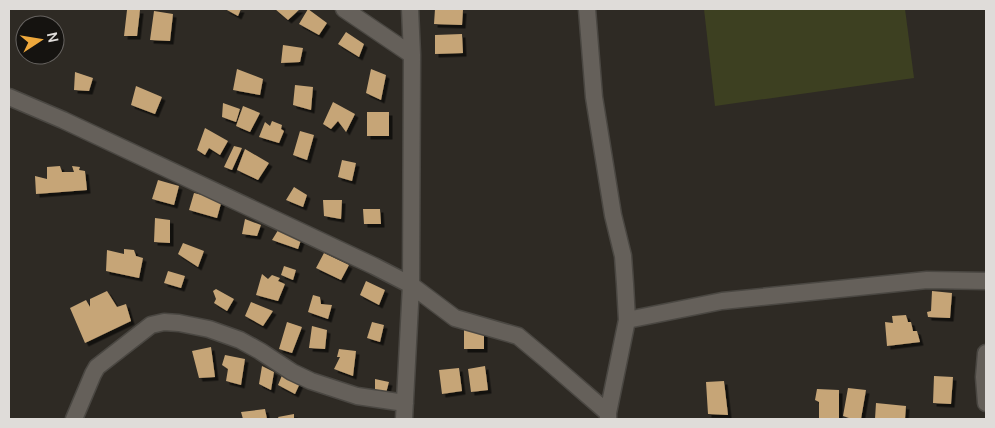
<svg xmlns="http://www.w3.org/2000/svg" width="995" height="428" viewBox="0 0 995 428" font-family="Manrope,sans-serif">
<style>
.green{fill:#3d4021}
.building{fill:#c6a577;filter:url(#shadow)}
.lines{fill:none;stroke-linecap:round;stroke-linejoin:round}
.minor-casing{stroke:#4a4742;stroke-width:19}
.minor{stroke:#65605a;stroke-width:16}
</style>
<defs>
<filter id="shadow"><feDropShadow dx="3.5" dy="3.5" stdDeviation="0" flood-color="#0009"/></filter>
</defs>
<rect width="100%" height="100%" fill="#2e2a24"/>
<!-- green -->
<path class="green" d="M704,9H905L914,78L715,106Z"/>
<!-- building -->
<path class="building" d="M225,9H241L238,16Z
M275,9H300L288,20Z
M308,9L327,23L319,35L299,24Z
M435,9L463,10L462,25L434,24Z
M127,10H140L137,36H124Z
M154,11L173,14L170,41L150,40Z
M346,32L364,44L359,57L338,44Z
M462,34L463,53L435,54V35Z
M283,45L303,48L300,62L281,63Z
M237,69L263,79L260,95L233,90Z
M371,69L386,75L381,100L366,93Z
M75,72L93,78L89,91L74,90Z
M295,85L313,87L311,110L293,105Z
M136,86L162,97L155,114L131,105Z
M333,102L355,114L346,132L338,121L331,129L323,124Z
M223,103L240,109L236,122L222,117Z
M243,106L260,113L250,132L236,126Z
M367,112H389V136H367Z
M272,121L282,125L281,129L284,131L279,143L259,137L265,122L270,126Z
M205,128L228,141L220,155L209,148L205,155L197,150Z
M300,131L314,135L307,160L293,155Z
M234,146L242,148L232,170L224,167Z
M245,149L269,163L258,180L237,170Z
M342,160L356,163L352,181L338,177Z
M60,166L62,172H74L72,166L80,167L79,170L85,171L87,190L36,194L35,176L47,179V167Z
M158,180L179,186L174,205L152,199Z
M294,187L307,195L303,207L286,200Z
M194,193L222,200L217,218L189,210Z
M323,200H342L341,219L324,216Z
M363,209H380L381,224H364Z
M155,218L170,220V243L154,242Z
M245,219L261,225L257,236L242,234Z
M280,227L301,240L298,249L272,240Z
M183,243L204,251L198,267L178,254Z
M124,249L134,250L136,256L143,258L139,278L106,271L107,250L124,254Z
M324,253L349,265L341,280L316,268Z
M284,266L296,270L293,280L281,275Z
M168,271L185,276L181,288L164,283Z
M262,274L268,279L272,275L280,278L278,281L285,284L278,301L256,295Z
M366,281L385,290L379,305L360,295Z
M216,289L234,299L227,311L214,303L216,299L213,291Z
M107,291L117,307L126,304L131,321L85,343L70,308L86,300L90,307V299Z
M932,291L952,293L950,318L928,317L927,312L931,311Z
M313,295L320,297L321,304L332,305L328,319L308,312Z
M251,302L273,311L263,326L245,316Z
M906,315L908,322H911L913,331H917L920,342L887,346L885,322L893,323L892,316Z
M287,322L302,327L292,353L279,349Z
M372,322L384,325L380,342L367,338Z
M312,326L327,330L325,349L309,348Z
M464,329H484V349H464Z
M211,347L215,377L199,378L192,351Z
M339,349L356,351L353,376L334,369L340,357H337Z
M225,355L245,359L241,385L226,381L228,369L222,365Z
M262,366L274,372L271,390L259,384Z
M485,366L488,390L471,392L468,369Z
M459,368L462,391L442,394L439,370Z
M283,373L301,381L295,394L278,385Z
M934,376L953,377L951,404L933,403Z
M375,379L389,382L386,393L375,391Z
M724,381L728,415L708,414L706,382Z
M848,388L866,390L861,419H852L843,416Z
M817,389L839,390V419H819V402L815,400Z
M876,403L906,406L905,419H875Z
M265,409L267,419H243L241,412Z
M294,414V419H279L278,417Z"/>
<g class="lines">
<defs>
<path id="minor" d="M344,9L412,55
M587,9L594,97L613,215L623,256L625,284L627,320L608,413V419
M9,97L63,120L374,266L411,285L455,318L518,336L548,361L608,413
M627,320L722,301L927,280L986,281
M986,353L984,377L986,403
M74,419L93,374L97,367L151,325L164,322L179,323L209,329L240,340L260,351L292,372L311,381L357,396L405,403
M404,419L411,285L412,55L410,9"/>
</defs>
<!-- minor casing -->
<use href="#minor" class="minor-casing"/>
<!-- minor -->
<use href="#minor" class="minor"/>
</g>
<!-- border -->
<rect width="995" height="428" fill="none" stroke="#dfdcd9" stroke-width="20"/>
<!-- north arrow -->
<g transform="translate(40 40) rotate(78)"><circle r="24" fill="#151310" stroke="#666360"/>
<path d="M0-4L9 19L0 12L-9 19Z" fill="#eea83c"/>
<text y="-8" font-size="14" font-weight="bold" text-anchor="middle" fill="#dfdcd9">N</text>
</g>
</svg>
